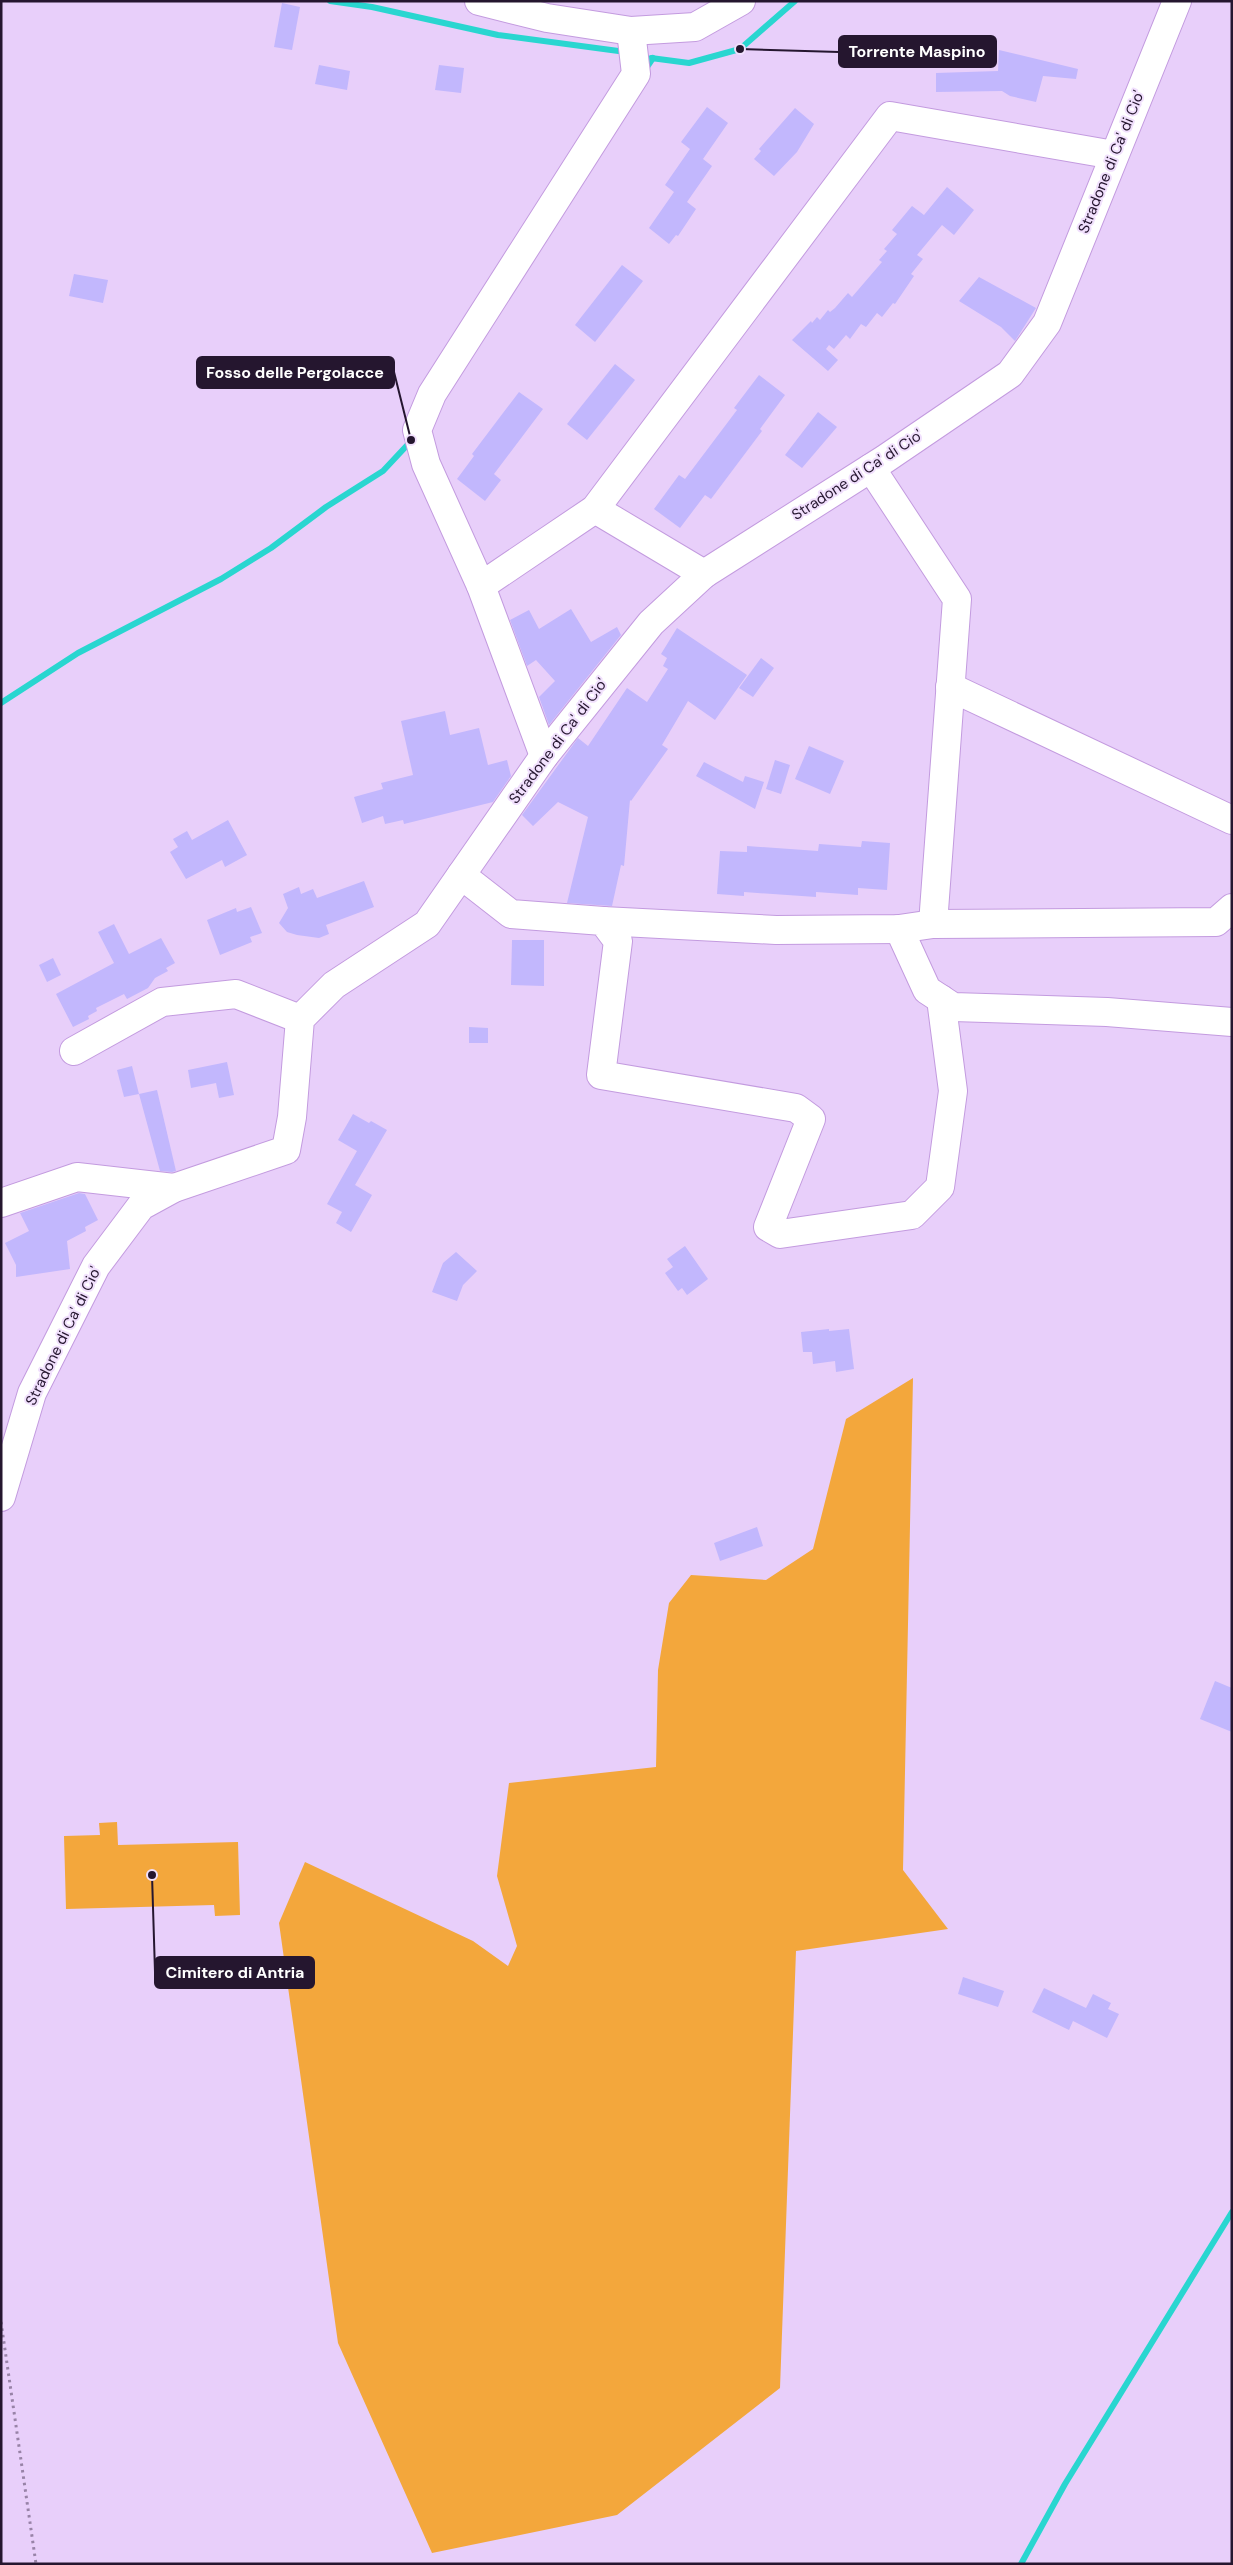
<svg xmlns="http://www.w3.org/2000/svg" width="1233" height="2565" font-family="'DM Sans',sans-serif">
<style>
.green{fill:#f3a73c}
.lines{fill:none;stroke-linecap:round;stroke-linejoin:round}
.stream{stroke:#29d6d0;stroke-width:6}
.building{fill:#c2b7fd}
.minor-casing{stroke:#c39bdf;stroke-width:30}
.path{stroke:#9883a7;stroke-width:3;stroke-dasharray:2.5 4;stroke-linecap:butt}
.minor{stroke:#fff;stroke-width:28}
.labels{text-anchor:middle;stroke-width:4;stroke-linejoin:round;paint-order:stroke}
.street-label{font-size:15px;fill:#25162f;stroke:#f1e0fd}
.leader{fill:none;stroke:#25162f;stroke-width:2}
.callout-dot{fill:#25162f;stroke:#f1e0fd;stroke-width:2}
.callout{fill:#25162f;stroke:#25162f;stroke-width:2}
.callout-label{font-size:16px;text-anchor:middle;font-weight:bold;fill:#fff}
</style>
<rect width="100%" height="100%" fill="#e8cffa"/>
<!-- green -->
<g class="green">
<polygon points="913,1378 903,1870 948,1929 796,1951 780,2388 617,2515 432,2553 338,2343 279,1923 305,1862 473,1941 508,1966 517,1946 497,1876 509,1783 656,1767 658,1670 669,1603 691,1575 766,1580 813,1549 846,1419"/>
<polygon points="117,1822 118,1845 238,1842 240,1915 215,1916 214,1905 66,1909 64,1836 100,1835 99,1823"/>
</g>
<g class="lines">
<!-- stream -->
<g class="stream">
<polyline points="330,1 372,7 498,35 626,52"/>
<polyline points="651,58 689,63 740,49 795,1"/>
<polyline points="645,70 653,58"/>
<polyline points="1,703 78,653 221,579 271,548 326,507 383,471 412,440"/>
<polyline points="1021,2564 1065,2484 1232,2212"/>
</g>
</g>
<!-- building -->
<g class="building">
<polygon points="282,3 300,7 292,50 274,47"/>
<polygon points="999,50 1078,69 1076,79 1043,76 1036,102 1010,96 1002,91 936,92 936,73 998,71"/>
<polygon points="319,65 350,71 347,90 315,84"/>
<polygon points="439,65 464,68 461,93 435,90"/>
<polygon points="707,107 728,123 703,159 712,166 687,202 696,209 678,236 676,235 669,244 649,228 674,192 665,185 690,149 681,142"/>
<polygon points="795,108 814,124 797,152 774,176 754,159 761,151 759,149"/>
<polygon points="947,187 974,210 954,235 942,225 917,255 923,259 911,274 914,276 895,304 893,303 882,317 877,313 866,327 861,324 850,339 846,335 834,349 829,345 826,349 838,360 828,371 792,340 811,321 812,323 817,317 820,320 828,310 830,312 835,308 848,293 852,297 882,262 879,260 887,251 884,249 897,234 892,230 912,206 924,215"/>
<polygon points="622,265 643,281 595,342 575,325"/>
<polygon points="74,274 108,280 103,303 69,296"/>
<polygon points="979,277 1036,308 1015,341 1001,327 959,301"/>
<polygon points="615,364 635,380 587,440 567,424"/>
<polygon points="759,375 785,395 760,429 762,431 711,499 705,495 680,528 654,509 679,475 685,479 737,410 734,408"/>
<polygon points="519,392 543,409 494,474 501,480 485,501 457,479 474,456 472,454"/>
<polygon points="818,412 837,427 802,468 785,455"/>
<polygon points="571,609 591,642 617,627 621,635 549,725 539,697 555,681 536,660 527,666 510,620 529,610 539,629"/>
<polygon points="677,628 747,675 715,720 688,701 662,745 668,749 631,801 630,800 624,866 621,865 612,906 567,903 588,817 558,802 533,826 522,815 578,738 588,746 627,688 647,702 668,669 663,666 667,658 661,654"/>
<polygon points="761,658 774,668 753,697 739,688"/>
<polygon points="445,711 450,735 479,728 488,765 507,760 511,776 493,802 404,824 403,820 385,824 383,816 362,823 354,797 383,789 381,783 413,775 401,721"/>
<polygon points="809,746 844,761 830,794 795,779"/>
<polygon points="775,760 790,765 781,794 766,789"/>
<polygon points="704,762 743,782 745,776 764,782 755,809 696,776"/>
<polygon points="228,820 247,855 225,867 222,860 186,879 170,852 178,847 173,839 187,831 192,840"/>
<polygon points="862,841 890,843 887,890 858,888 858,895 816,892 816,897 744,892 744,896 717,894 720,851 747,852 747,846 818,851 819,844 861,847"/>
<polygon points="364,881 374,907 326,925 329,934 319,938 297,935 287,932 279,923 288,908 283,894 299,887 301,894 313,889 317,898"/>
<polygon points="251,907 262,933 250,937 252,942 220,955 207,920 236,908 237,912"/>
<polygon points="114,924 129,954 161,938 175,963 166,968 168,971 155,978 148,988 127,999 124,994 96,1008 97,1011 88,1016 89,1019 73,1027 56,994 114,963 98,932"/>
<polygon points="512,940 544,940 544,986 511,985"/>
<polygon points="53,958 61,975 47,982 39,965"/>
<polygon points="469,1027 488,1028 488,1043 469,1043"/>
<polygon points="227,1062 234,1095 219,1098 216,1083 191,1088 188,1070"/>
<polygon points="132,1066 139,1094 124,1097 117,1070"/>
<polygon points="157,1090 176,1171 172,1172 160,1171 139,1094"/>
<polygon points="353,1114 369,1123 371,1121 387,1130 355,1185 372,1195 351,1232 336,1223 342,1212 327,1204 357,1151 338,1140"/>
<polygon points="79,1193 85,1194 98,1220 85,1227 86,1231 67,1241 70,1269 16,1277 16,1265 5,1243 29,1231 20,1213"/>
<polygon points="685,1246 708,1279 687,1295 682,1288 678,1291 665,1273 673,1267 667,1259"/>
<polygon points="456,1252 477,1271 463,1285 457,1301 432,1292 443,1263"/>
<polygon points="829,1329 829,1331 849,1329 854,1369 836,1372 835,1361 813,1364 812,1352 803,1352 801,1332"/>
<polygon points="757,1527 763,1546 720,1561 714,1543"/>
<polygon points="1215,1681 1232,1688 1232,1732 1200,1719"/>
<polygon points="963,1977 1004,1991 998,2007 958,1994"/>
<polygon points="1044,1988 1086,2008 1093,1994 1111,2003 1108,2009 1119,2014 1107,2038 1073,2021 1069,2030 1032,2012"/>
</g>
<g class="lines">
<defs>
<g id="minor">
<polyline points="479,1 547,18 631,31 695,27 741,1"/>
<polyline points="871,468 957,599 933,924"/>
<polyline points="595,509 704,574"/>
<polyline points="481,586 595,509 890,116 1114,155"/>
<polyline points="950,687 1232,820"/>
<polyline points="544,756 481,586 426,464 417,430 432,394 636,74 631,31"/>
<polyline points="461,875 511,914 603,921 618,941 601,1075 796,1108 811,1119 768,1227 780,1234 912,1215 940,1187 953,1091 941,999"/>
<polyline points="603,921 776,930 899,929 933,924 1216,922 1232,908"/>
<polyline points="899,929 927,990 953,1007 1107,1012 1232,1022"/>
<polyline points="74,1051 162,1002 236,994 300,1019"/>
<polyline points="1,1203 77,1177 174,1188"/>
<polyline points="1,1497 32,1393 96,1266 141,1206 174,1188 286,1150 292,1117 300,1019 334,985 427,924 544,756 651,623 704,574 885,459 1010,374 1047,323 1177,1"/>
</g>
</defs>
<!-- minor casing -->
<use href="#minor" class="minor-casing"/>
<!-- path -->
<polyline class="path" points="1,2322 36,2564"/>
<!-- minor -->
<use href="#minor" class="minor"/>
</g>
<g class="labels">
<!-- street labels -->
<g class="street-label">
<text transform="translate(1111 162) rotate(-68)" y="5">Stradone di Ca' di Cio'</text>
<text transform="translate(857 475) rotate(-33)" y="5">Stradone di Ca' di Cio'</text>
<text transform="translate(558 741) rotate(-53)" y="5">Stradone di Ca' di Cio'</text>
<text transform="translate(63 1336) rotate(-64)" y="5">Stradone di Ca' di Cio'</text>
</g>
</g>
<!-- callouts -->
<path class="leader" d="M740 49L839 52M411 440L394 372M152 1875L155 1972"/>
<g class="callout-dot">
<circle cx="740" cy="49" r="5"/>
<circle cx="411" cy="440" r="5"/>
<circle cx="152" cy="1875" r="5"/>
</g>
<g class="callout">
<rect x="839" y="36" width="157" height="31" rx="5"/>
<rect x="197" y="357" width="197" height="31" rx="5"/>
<rect x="155" y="1957" width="159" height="31" rx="5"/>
</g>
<g class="callout-label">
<text x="917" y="57">Torrente Maspino</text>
<text x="295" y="378">Fosso delle Pergolacce</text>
<text x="235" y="1978">Cimitero di Antria</text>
</g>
<!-- border -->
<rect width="1233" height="2565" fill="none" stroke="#25162f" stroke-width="5"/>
</svg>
